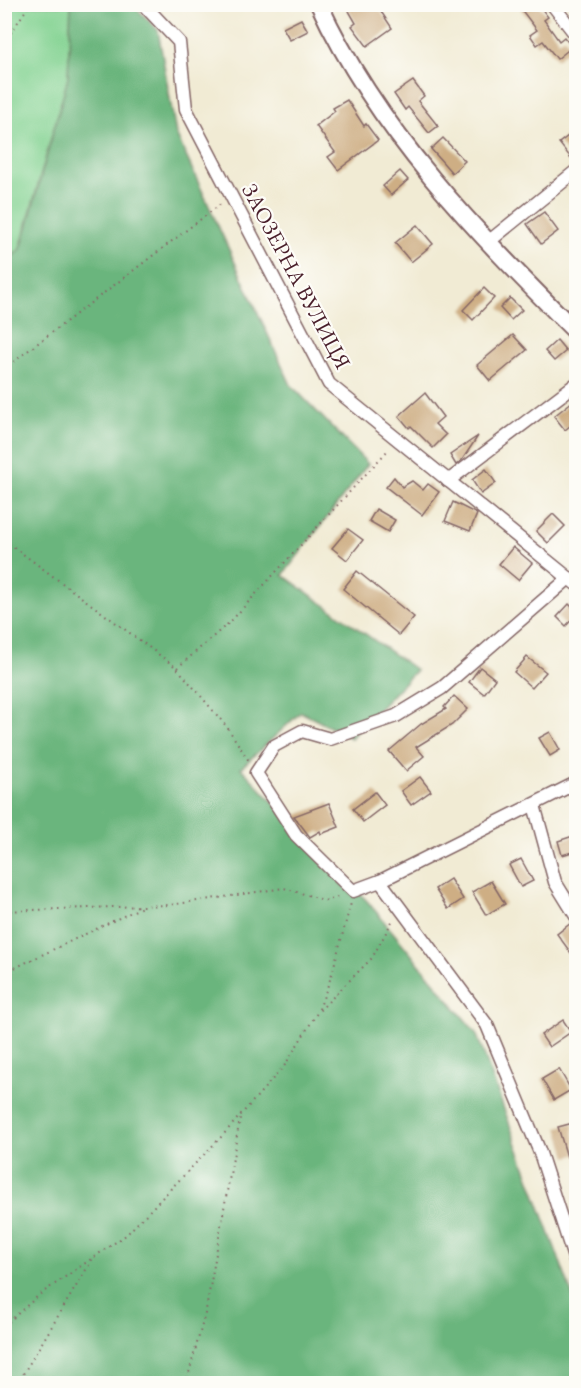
<svg xmlns="http://www.w3.org/2000/svg" width="581" height="1388" font-family="'EB Garamond',serif">
<style>
.green{fill:#84d393;stroke:#67795f;stroke-width:1.5}
.forest{fill:#6bb57d;stroke:#5a6a54;stroke-width:1.5}
.building{fill:#ceae84}
.lines{fill:none;stroke-linecap:round;stroke-linejoin:round}
.minor-casing{stroke:#846666;stroke-width:15}
.secondary-casing{stroke:#846666;stroke-width:20}
.path{stroke:#846666;stroke-width:2;stroke-dasharray:1.5 4.5;stroke-linecap:butt}
.minor{stroke:#fff;stroke-width:12}
.secondary{stroke:#fff;stroke-width:16}
.labels{text-anchor:middle;stroke-width:4.5;stroke-linejoin:round;paint-order:stroke}
.street-label{font-size:22px;fill:#4a1f2b;stroke:#fdfcf7}
</style>
<rect width="100%" height="100%" fill="#fdfcf7"/>
<filter id="ink" filterUnits="userSpaceOnUse"><feTurbulence type="fractalNoise" baseFrequency=".0167" numOctaves="2"/><feDisplacementMap in="SourceGraphic" scale="12" xChannelSelector="R" yChannelSelector="G"/><feConvolveMatrix kernelMatrix="1 2 1 2 8 2 1 2 1" color-interpolation-filters="sRGB"/></filter>
<filter id="wash" filterUnits="userSpaceOnUse"><feTurbulence type="fractalNoise" baseFrequency=".008" numOctaves="4" result="noise"/><feDisplacementMap in="SourceGraphic" scale="24" xChannelSelector="R" yChannelSelector="G"/><feGaussianBlur stdDeviation="1.35" result="paint"/><feColorMatrix in="noise" values="0 0 0 0 0 0 0 0 0 0 0 0 0 0 0 0 0 1.4 0 .05"/><feComposite in="paint" operator="in"/></filter>
<g filter="url(#wash)">
<rect width="100%" height="100%" fill="#f1ebd4"/>
<!-- green -->
<polygon class="green" points="5,5 71,5 68,78 20,249 5,262"/>
<!-- forest -->
<polygon class="forest" points="71,5 133,5 158,30 176,134 291,385 368,464 283,575 416,670 351,738 301,712 241,768 368,902 476,1033 576,1305 576,1383 5,1384 5,262 21,249 68,78"/>
<g id="blocks">
<!-- building -->
<g class="building">
<polygon points="345,4 376,4 392,28 367,46 352,26 356,23"/>
<polygon points="517,4 538,4 548,17 544,20 559,41 564,37 572,47 557,59 543,41 537,45 530,35 537,30"/>
<polygon points="301,19 308,31 290,40 283,28"/>
<polygon points="413,81 424,96 418,101 438,126 429,133 408,107 405,110 394,94"/>
<polygon points="347,100 364,126 366,124 378,140 338,170 328,157 335,152 316,126 335,111 333,108"/>
<polygon points="576,130 576,163 575,163 559,143"/>
<polygon points="443,138 465,161 452,173 431,149"/>
<polygon points="400,171 408,180 391,195 383,186"/>
<polygon points="544,212 558,231 541,244 527,224"/>
<polygon points="417,225 433,244 411,262 395,243"/>
<polygon points="484,288 494,298 473,320 463,310"/>
<polygon points="510,298 522,310 511,320 500,308"/>
<polygon points="513,335 527,350 490,381 477,365"/>
<polygon points="557,340 566,351 554,361 545,351"/>
<polygon points="425,393 443,417 435,424 446,435 433,448 411,426 409,428 399,416"/>
<polygon points="573,401 576,406 576,421 565,430 554,416"/>
<polygon points="478,436 462,460 456,465 450,455"/>
<polygon points="486,469 496,483 481,494 472,480"/>
<polygon points="394,477 402,487 412,481 423,490 428,484 439,492 422,515 386,487"/>
<polygon points="453,502 477,514 470,531 445,521"/>
<polygon points="376,509 395,520 388,532 369,521"/>
<polygon points="553,514 565,526 548,543 536,531"/>
<polygon points="348,529 363,540 347,560 332,548"/>
<polygon points="513,547 532,563 518,580 499,564"/>
<polygon points="357,571 414,617 399,635 343,589"/>
<polygon points="569,604 576,611 576,615 566,626 557,617"/>
<polygon points="527,657 546,672 532,688 514,672"/>
<polygon points="480,667 495,679 484,694 469,682"/>
<polygon points="454,696 468,709 452,725 416,747 424,756 406,771 389,751 421,724 446,709 444,707"/>
<polygon points="550,732 560,750 550,756 539,738"/>
<polygon points="420,777 431,791 411,805 401,791"/>
<polygon points="375,792 385,805 363,822 353,809"/>
<polygon points="329,803 339,827 321,834 320,831 310,837 294,816"/>
<polygon points="576,835 576,851 562,855 558,841"/>
<polygon points="521,859 533,881 521,887 509,865"/>
<polygon points="450,879 463,899 448,909 435,889"/>
<polygon points="491,881 505,904 486,915 472,892"/>
<polygon points="571,923 576,924 576,960 557,934"/>
<polygon points="563,1020 571,1032 549,1047 541,1035"/>
<polygon points="559,1069 571,1090 554,1100 542,1079"/>
<polygon points="573,1123 576,1155 567,1157 558,1127"/>
</g>
</g>
</g>
<g filter="url(#ink)">
<use href="#blocks" fill-opacity="0" stroke="#846666" stroke-width="1.5"/>
<g class="lines">
<defs>
<g id="minor">
<polyline points="143,4 179,42 186,109 329,384 576,584"/>
<polyline points="552,4 576,35"/>
<polyline points="487,243 576,171"/>
<polyline points="448,481 576,384"/>
<polyline points="569,578 442,688 396,716 330,739 302,731 274,746 256,773 296,835 353,891 380,881 576,783"/>
<polyline points="534,805 555,882 576,916"/>
<polyline points="380,881 487,1025 539,1150 576,1264"/>
</g>
<path id="secondary" d="M 319,4 C 378,132 477,233 576,332"/>
</defs>
<!-- minor casing -->
<use href="#minor" class="minor-casing"/>
<!-- secondary casing -->
<use href="#secondary" class="secondary-casing"/>
<!-- path -->
<g class="path">
<polyline points="4,43 30,4"/>
<polyline points="4,369 222,203"/>
<polyline points="4,540 177,668 227,727 249,761"/>
<polyline points="177,668 231,621 389,449"/>
<polyline points="4,911 170,905 284,888 327,901 340,896"/>
<polyline points="4,973 142,907"/>
<polyline points="319,1009 331,977 351,903"/>
<polyline points="4,1326 39,1295 126,1235 223,1135 285,1065 317,1013 372,958 394,918"/>
<polyline points="17,1384 92,1260"/>
<polyline points="186,1384 206,1310 241,1113"/>
</g>
<!-- minor -->
<use href="#minor" class="minor"/>
<!-- secondary -->
<use href="#secondary" class="secondary"/>
</g>
</g>
<g class="labels">
<!-- street labels -->
<g class="street-label">
<text transform="translate(297 276) rotate(62)" y="8">ЗАОЗЕРНА ВУЛИЦЯ</text>
</g>
</g>
<!-- margin -->
<rect width="581" height="1388" fill="none" stroke="#fdfcf7" stroke-width="24"/>
</svg>
